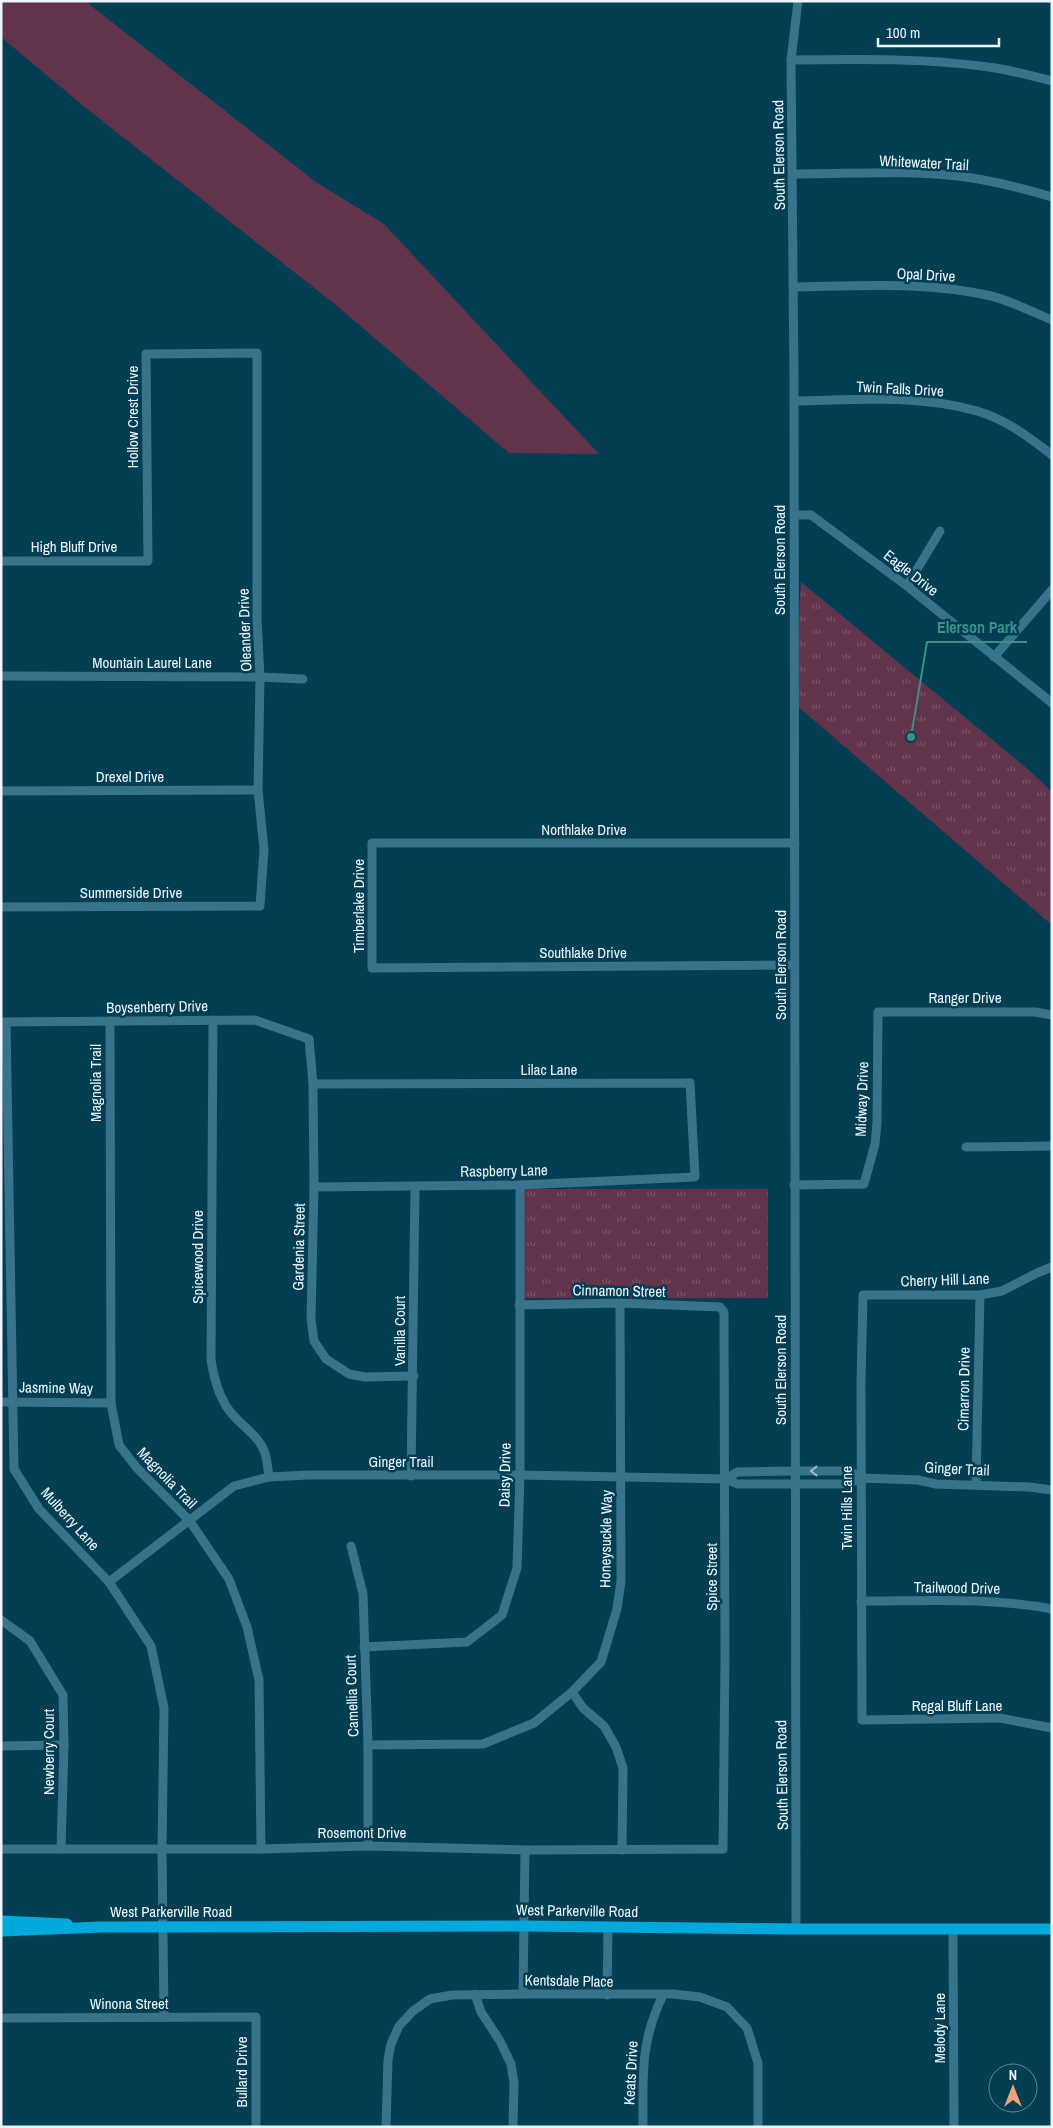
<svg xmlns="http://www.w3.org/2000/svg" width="1053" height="2128" font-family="'Archivo Narrow',sans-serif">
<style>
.green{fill:#62344c}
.park{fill:url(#park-tufts)}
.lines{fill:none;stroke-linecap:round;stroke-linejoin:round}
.minor{stroke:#39728b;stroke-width:9}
.major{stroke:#03a9dc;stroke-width:11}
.oneway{stroke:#9bbbc9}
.labels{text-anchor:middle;stroke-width:5;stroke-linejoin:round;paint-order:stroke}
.street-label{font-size:15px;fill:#ecf6fc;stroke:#033e53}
.leader{fill:none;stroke:#3b908a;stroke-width:2}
.callout-dot{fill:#3b908a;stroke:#033e53;stroke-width:2}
.callout-label{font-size:16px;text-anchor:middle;font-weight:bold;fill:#3b908a;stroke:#033e53;stroke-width:5;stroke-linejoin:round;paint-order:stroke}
</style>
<defs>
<pattern id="park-tufts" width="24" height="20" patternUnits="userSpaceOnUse" patternTransform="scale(1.25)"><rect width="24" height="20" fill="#62344c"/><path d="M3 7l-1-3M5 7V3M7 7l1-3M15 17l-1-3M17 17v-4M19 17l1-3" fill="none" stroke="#795267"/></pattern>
</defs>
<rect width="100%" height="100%" fill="#033e53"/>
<!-- green -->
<polygon class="green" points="85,1 316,182 384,224 599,454 509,453 336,305 86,108 1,37 1,1"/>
<!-- park -->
<g class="park">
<polygon points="801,582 1030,771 1052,792 1052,925 794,703"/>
<rect x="523" y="1189" width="245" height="109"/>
</g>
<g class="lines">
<!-- minor -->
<g class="minor">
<path d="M 791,60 C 859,59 929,58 995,68 C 1014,71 1033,76 1052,81"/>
<path d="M 793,174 C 848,174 904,170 958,176 C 990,180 1022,188 1052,197"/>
<path d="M 794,287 C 859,286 927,281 991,296 C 1012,301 1032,312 1052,320"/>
<path d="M 794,401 C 855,400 918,394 977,411 C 1005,419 1029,437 1052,455"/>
<polyline points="794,515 811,515 907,586 1052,703"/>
<polyline points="1,561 148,561 146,354 257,353 257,619 260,677 258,790 264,850 260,906 1,907"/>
<polyline points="907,586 940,531"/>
<polyline points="994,657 1052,590"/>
<polyline points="1,676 260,677 303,679"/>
<polyline points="1,791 258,790"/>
<polyline points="794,965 372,968 372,843 795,843"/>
<path d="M 213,1020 L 211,1360 C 214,1379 219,1399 232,1414 C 243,1427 259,1436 265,1453 C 267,1460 268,1469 269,1477"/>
<polyline points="110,1021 111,1403 119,1445 137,1468 189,1520 229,1579 247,1627 259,1680 261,1849"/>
<polyline points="1,1022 255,1020 309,1039 313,1084 314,1187 311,1319 314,1341 326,1359 349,1374 365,1377 414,1376"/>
<polyline points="6,1022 14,1469 39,1509 109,1582 151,1646 164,1708 162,1849 164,2017"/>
<polyline points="313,1084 690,1083 695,1177 520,1185 314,1187"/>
<polyline points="966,1147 1052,1146"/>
<polyline points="794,1185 864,1184 875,1144 877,1123 878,1012 1035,1012 1052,1015"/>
<polyline points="1052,1267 1037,1273 1002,1291 980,1295 863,1295 861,1383 862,1720 1000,1718 1052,1728"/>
<polyline points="1,1402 111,1403"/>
<polyline points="411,1476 415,1187"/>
<polyline points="726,1479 737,1472 795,1471 849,1471 861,1478"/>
<polyline points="976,1484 980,1295"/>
<polyline points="351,1546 363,1594 368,1745 368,1846"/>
<polyline points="109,1582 234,1486 269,1477 308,1475 520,1475 726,1479 737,1484 848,1484 861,1478 918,1480 936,1484 1029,1487 1052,1490"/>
<path d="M 861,1601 C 925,1601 989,1597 1052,1609"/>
<polyline points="1,1620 30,1641 63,1695 64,1745 61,1849"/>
<polyline points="364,1647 467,1642 502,1615 517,1568 520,1475 520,1185"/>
<polyline points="572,1692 583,1708 604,1726 616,1747 623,1768 622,1850"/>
<polyline points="368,1745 483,1744 534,1723 572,1692 601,1662 617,1609 621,1581 620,1303"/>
<polyline points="1,1746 64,1745"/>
<polyline points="1,1849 261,1849 368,1846 525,1850 723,1849 725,1659 724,1312 720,1307 620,1303 519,1305"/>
<polyline points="796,1929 794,379 791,60 798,1"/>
<polyline points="953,1930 954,2127"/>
<polyline points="475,1994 481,2012 500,2041 511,2064 514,2083 513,2127"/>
<polyline points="523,1994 525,1850"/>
<polyline points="607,1995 608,1927"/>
<polyline points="1,2018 256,2017 256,2127"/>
<polyline points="386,2127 388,2060 391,2044 399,2026 413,2011 430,1999 452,1995 523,1994 673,1994 700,1997 727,2007 747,2028 758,2063 758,2127"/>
<path d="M 643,2127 C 643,2076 640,2042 663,1995"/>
</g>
<!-- major -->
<g class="major">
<polyline points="1,1921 67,1924"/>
<polyline points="1,1931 101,1927 524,1926 796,1929 1052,1929"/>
</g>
</g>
<!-- one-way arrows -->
<defs><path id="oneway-chevron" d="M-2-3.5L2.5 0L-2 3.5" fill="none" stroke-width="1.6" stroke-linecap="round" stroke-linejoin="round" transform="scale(1.25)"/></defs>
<use class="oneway" href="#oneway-chevron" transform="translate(814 1471) rotate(-180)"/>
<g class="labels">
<!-- street labels -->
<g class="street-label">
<text transform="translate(779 155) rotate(-91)" y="5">South Elerson Road</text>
<text transform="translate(924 163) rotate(3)" y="5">Whitewater Trail</text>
<text transform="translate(926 275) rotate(3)" y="5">Opal Drive</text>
<text transform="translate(900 389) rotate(3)" y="5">Twin Falls Drive</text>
<text transform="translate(133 417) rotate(-90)" y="5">Hollow Crest Drive</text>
<text x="74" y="552">High Bluff Drive</text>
<text transform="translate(780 560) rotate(-90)" y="5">South Elerson Road</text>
<text transform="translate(911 573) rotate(38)" y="5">Eagle Drive</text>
<text transform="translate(245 630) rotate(-92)" y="5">Oleander Drive</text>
<text x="152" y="668">Mountain Laurel Lane</text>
<text x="130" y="782">Drexel Drive</text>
<text x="584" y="835">Northlake Drive</text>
<text x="131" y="898">Summerside Drive</text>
<text transform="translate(359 906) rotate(-90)" y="5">Timberlake Drive</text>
<text x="583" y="958">Southlake Drive</text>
<text transform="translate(781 965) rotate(-90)" y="5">South Elerson Road</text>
<text x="965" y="1003">Ranger Drive</text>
<text transform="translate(157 1007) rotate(-1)" y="5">Boysenberry Drive</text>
<text x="549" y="1075">Lilac Lane</text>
<text transform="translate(96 1083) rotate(-90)" y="5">Magnolia Trail</text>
<text transform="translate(862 1099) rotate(-88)" y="5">Midway Drive</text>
<text transform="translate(504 1171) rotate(-1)" y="5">Raspberry Lane</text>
<text transform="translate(299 1247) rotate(-89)" y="5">Gardenia Street</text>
<text transform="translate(198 1257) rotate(-90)" y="5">Spicewood Drive</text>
<text transform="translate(945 1280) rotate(-2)" y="5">Cherry Hill Lane</text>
<text transform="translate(619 1291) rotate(1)" y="5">Cinnamon Street</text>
<text transform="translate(400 1331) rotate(-90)" y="5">Vanilla Court</text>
<text transform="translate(781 1370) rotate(-90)" y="5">South Elerson Road</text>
<text transform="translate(56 1388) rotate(1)" y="5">Jasmine Way</text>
<text transform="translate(964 1389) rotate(-89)" y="5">Cimarron Drive</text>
<text x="401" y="1467">Ginger Trail</text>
<text transform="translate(957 1469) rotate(3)" y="5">Ginger Trail</text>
<text transform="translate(505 1475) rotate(-89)" y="5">Daisy Drive</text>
<text transform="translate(167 1478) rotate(46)" y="5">Magnolia Trail</text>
<text transform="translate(847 1508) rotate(-90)" y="5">Twin Hills Lane</text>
<text transform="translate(70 1519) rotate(48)" y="5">Mulberry Lane</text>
<text transform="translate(606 1539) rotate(-89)" y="5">Honeysuckle Way</text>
<text transform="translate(712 1577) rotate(-90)" y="5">Spice Street</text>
<text transform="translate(957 1588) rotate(1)" y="5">Trailwood Drive</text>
<text transform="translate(352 1696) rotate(-92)" y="5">Camellia Court</text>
<text x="957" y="1711">Regal Bluff Lane</text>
<text transform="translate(49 1752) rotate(-90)" y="5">Newberry Court</text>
<text transform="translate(782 1775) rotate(-91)" y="5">South Elerson Road</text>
<text x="362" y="1838">Rosemont Drive</text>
<text transform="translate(577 1911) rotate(1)" y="5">West Parkerville Road</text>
<text x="171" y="1917">West Parkerville Road</text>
<text transform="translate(569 1981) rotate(1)" y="5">Kentsdale Place</text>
<text x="129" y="2009">Winona Street</text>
<text transform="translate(940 2028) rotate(-90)" y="5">Melody Lane</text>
<text transform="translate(242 2072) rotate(-90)" y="5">Bullard Drive</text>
<text transform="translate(631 2073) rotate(-87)" y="5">Keats Drive</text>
</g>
</g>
<!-- callouts -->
<path class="leader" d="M911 737L927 642H1027"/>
<circle class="callout-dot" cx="911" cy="737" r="5"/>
<g class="callout-label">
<text x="977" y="633">Elerson Park</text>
</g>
<!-- border -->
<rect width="1053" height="2128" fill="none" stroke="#ecf6fc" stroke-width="5"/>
<!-- north arrow -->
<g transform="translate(1013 2088)"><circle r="24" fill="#033e53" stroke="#608897"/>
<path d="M0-4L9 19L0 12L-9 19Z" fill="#f0a279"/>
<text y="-8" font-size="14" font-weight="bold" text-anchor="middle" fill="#ecf6fc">N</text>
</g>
<!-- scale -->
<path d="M878 38v8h121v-8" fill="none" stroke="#ecf6fc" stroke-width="2.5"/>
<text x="886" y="38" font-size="15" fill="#ecf6fc" stroke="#033e53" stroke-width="4" paint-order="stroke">100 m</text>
</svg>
